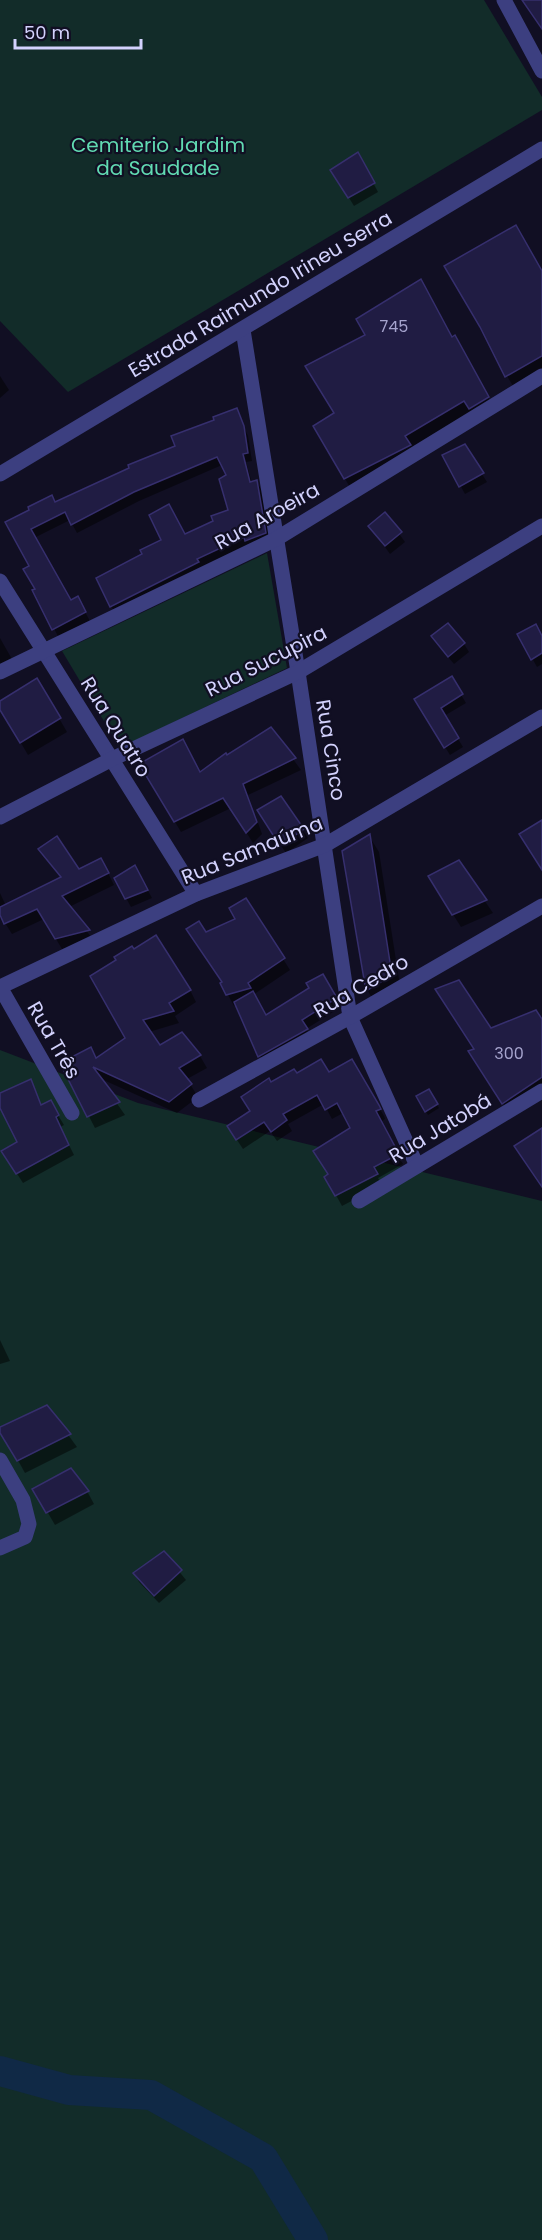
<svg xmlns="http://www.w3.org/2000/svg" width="542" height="2240" font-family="Poppins,sans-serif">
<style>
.green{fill:#122c29}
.shadow{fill:#0007}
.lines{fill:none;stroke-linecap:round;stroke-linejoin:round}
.river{stroke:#102946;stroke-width:30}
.building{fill:#201c43;stroke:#362f6e;stroke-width:1.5}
.minor{stroke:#3c3f80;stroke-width:15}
.tertiary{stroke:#3c3f80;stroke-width:15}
.labels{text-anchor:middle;stroke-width:4.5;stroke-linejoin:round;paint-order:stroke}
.number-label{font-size:16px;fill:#a6a4ce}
.park-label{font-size:20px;fill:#61dab2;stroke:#110f23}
.street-label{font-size:20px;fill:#d3d2fd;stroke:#110f23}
</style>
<rect width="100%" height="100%" fill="#110f23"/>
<!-- green -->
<g class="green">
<polygon points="0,0 484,0 542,97 542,110 68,392 0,321"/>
<polygon points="267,553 287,668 120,748 62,651"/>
<polygon points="0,1050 138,1103 542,1201 542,2240 0,2240"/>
</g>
<!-- shadow -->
<g class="shadow">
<polygon points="358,154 378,192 354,206 332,170"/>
<polygon points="542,273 542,369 513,386 507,376"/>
<polygon points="454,338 495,409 352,491 315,426"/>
<polygon points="0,376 9,390 0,398"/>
<polygon points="236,410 248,436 252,461 246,462 252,483 257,482 262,491 270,542 116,615 111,606 185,536 215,522 229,511 228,476 222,465 139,501 77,533 70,520 34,538 70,602 77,598 90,621 59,638 34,591 37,590 31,567 7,522 55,503 177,446"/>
<polygon points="464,446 487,482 465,494 444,456"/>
<polygon points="385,514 405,542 390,554 370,526"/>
<polygon points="519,635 542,638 542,664 537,667"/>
<polygon points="0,638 13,661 0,668"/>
<polygon points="464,644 469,652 454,664 438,645"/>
<polygon points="451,678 466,703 444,716 463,747 450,755 416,700"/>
<polygon points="37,680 67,732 28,755 0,707 0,703"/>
<polygon points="271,729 301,770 248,795 262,834 253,843 231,808 181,832 141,765 200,774"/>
<polygon points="281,798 308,838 286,853 263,819"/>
<polygon points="369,836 379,852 401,992 377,1007 368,991 344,851"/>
<polygon points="40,850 78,871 107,871 114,885 69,907 94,941 62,949 44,919 12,934 0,915 0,893 6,906 62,879"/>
<polygon points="458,862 493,913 461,927 437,889"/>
<polygon points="135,867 152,898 131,907 126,898"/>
<polygon points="246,900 290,970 253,995 266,1017 311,989 322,976 341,1007 306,1029 311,1038 264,1064 237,1005 234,1006 222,984 224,983 205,934 237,920"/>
<polygon points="92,976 190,990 196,1002 175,1016 179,1023 149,1032 159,1047 182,1034 200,1056 207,1068 187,1079 198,1097 177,1113 99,1078 125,1115 95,1128 62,1064 96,1060 127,1038"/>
<polygon points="542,1022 542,1094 511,1115 478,1064 475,1050 490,1030"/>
<polygon points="352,1061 384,1116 385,1119 380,1122 403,1164 378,1178 382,1185 342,1206 326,1177 330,1175 352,1129 343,1113 332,1119 324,1104 288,1124 292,1131 277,1141 270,1131 243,1149 235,1137 271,1084 296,1075 329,1074"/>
<polygon points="30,1081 42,1106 50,1102 64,1125 60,1127 74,1155 23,1183 3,1152 19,1143 0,1105 0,1094"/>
<polygon points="429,1091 439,1108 428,1115 418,1097"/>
<polygon points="0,1340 10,1361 0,1364"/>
<polygon points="47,1406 77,1447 25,1473 0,1428"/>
<polygon points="34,1489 87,1491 94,1504 55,1525"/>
<polygon points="164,1553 186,1580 159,1603 139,1582 135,1574"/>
</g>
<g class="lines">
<!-- river -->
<polyline class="river" points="0,2071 69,2090 151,2095 263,2158 313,2240"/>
</g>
<!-- building -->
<g class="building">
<polygon points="522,0 542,0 542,29"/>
<polygon points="358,152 375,183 348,198 330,170"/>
<polygon points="516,225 542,271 542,356 505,377 480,327 444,266"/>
<polygon points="421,279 452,337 455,335 489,397 469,409 464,401 405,436 411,445 344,479 313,426 334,413 305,366 365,335 356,319"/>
<polygon points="237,408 244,426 248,453 243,454 250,482 257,480 266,533 245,541 244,537 197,559 199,562 110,607 96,578 142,554 140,550 161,540 149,515 169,504 185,534 213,521 211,516 228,510 219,479 226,475 217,457 134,492 71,525 65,512 31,529 71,600 78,596 86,612 52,630 32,590 35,589 23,569 29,566 5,522 29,510 28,507 52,495 55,502 129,468 128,465 175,446 171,436 214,420 213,417"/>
<polygon points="465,444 484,473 459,487 442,455"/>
<polygon points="385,512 402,532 385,546 368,526"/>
<polygon points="448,623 465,643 448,657 431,636"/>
<polygon points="536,624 542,636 542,653 531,660 517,634"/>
<polygon points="452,676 463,694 441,708 459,738 444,748 414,699"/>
<polygon points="37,678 61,718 20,743 0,710 0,701"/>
<polygon points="271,727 296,758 243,784 257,822 246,833 223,798 174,822 139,764 183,739 200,772 226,753 227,755"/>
<polygon points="281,796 304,829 280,846 257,810"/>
<polygon points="542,820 542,870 519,834"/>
<polygon points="370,834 392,975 366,991 342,851"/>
<polygon points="57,836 79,869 101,858 109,873 62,896 90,930 55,939 37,909 4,924 0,915 0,907 61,877 38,849"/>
<polygon points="459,860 487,900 452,915 428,876"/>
<polygon points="135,865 148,890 125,899 114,878"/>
<polygon points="246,898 285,958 248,983 251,988 226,995 220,983 222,982 186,929 199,921 206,932 235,919 229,908"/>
<polygon points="156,935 191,990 169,1003 174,1011 143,1020 160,1045 182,1032 201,1055 179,1068 192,1084 169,1102 93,1067 120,1102 87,1117 60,1063 91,1047 96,1058 125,1038 90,976 116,960 114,957 132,946 134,949"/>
<polygon points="323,974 337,998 302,1020 308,1029 258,1057 234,1002 253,991 266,1015 309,988 306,983"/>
<polygon points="459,980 491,1028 536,1010 542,1019 542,1077 502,1104 468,1051 474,1049 435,989"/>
<polygon points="321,1059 329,1072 352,1059 379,1105 381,1109 376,1111 399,1154 374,1167 378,1174 335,1196 324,1177 328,1174 313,1151 350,1128 337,1103 325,1110 317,1095 283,1114 287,1120 271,1132 264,1122 236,1140 227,1126 250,1111 241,1097 269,1078 271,1082 294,1069 297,1073"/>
<polygon points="31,1079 41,1105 51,1100 59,1115 56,1117 69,1145 16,1174 1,1151 17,1142 0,1108 0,1093"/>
<polygon points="429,1089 438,1104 425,1112 416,1096"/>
<polygon points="542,1128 542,1187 514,1146"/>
<polygon points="47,1405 71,1434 17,1461 0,1433 0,1427"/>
<polygon points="71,1468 89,1491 46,1513 32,1489"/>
<polygon points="164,1551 182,1570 154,1596 133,1573"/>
</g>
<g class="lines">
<!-- minor -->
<g class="minor">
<polyline points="243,330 298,672 350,1017 417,1166"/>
<polyline points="0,581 196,894"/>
<polyline points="0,672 276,539 542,376"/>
<polyline points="0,817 112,759 298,672 542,526"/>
<polyline points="199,1100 350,1017 542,906"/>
<polyline points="72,1113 0,987 196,894 325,845 542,717"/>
<polyline points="359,1201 542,1091"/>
<polyline points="0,1460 23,1500 29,1524 25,1537 0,1548"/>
</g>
<!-- tertiary -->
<g class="tertiary">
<polyline points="504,0 542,71"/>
<polyline points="0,474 542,149"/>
</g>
</g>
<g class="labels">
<!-- number labels -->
<g class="number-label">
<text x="394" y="332">745</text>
<text x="509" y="1059">300</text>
</g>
<!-- park labels -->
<g class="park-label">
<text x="158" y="152">Cemiterio Jardim<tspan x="158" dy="23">da Saudade</tspan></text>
</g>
<!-- street labels -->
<g class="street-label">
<text transform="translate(260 294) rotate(-31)" y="7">Estrada Raimundo Irineu Serra</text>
<text transform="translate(267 516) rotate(-29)" y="7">Rua Aroeira</text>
<text transform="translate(266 661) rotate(-27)" y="7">Rua Sucupira</text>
<text transform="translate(116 727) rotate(58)" y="7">Rua Quatro</text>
<text transform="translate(331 750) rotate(81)" y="7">Rua Cinco</text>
<text transform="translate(252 850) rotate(-22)" y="7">Rua Samaúma</text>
<text transform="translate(361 986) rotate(-30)" y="7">Rua Cedro</text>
<text transform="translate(54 1040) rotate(60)" y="7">Rua Três</text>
<text transform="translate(440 1128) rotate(-31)" y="7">Rua Jatobá</text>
</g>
</g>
<!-- scale -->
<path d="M15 39v9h126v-9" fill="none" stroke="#d3d2fd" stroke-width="3"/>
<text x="24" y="39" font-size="18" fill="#d3d2fd" stroke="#110f23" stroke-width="4.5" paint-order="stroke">50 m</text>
</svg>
